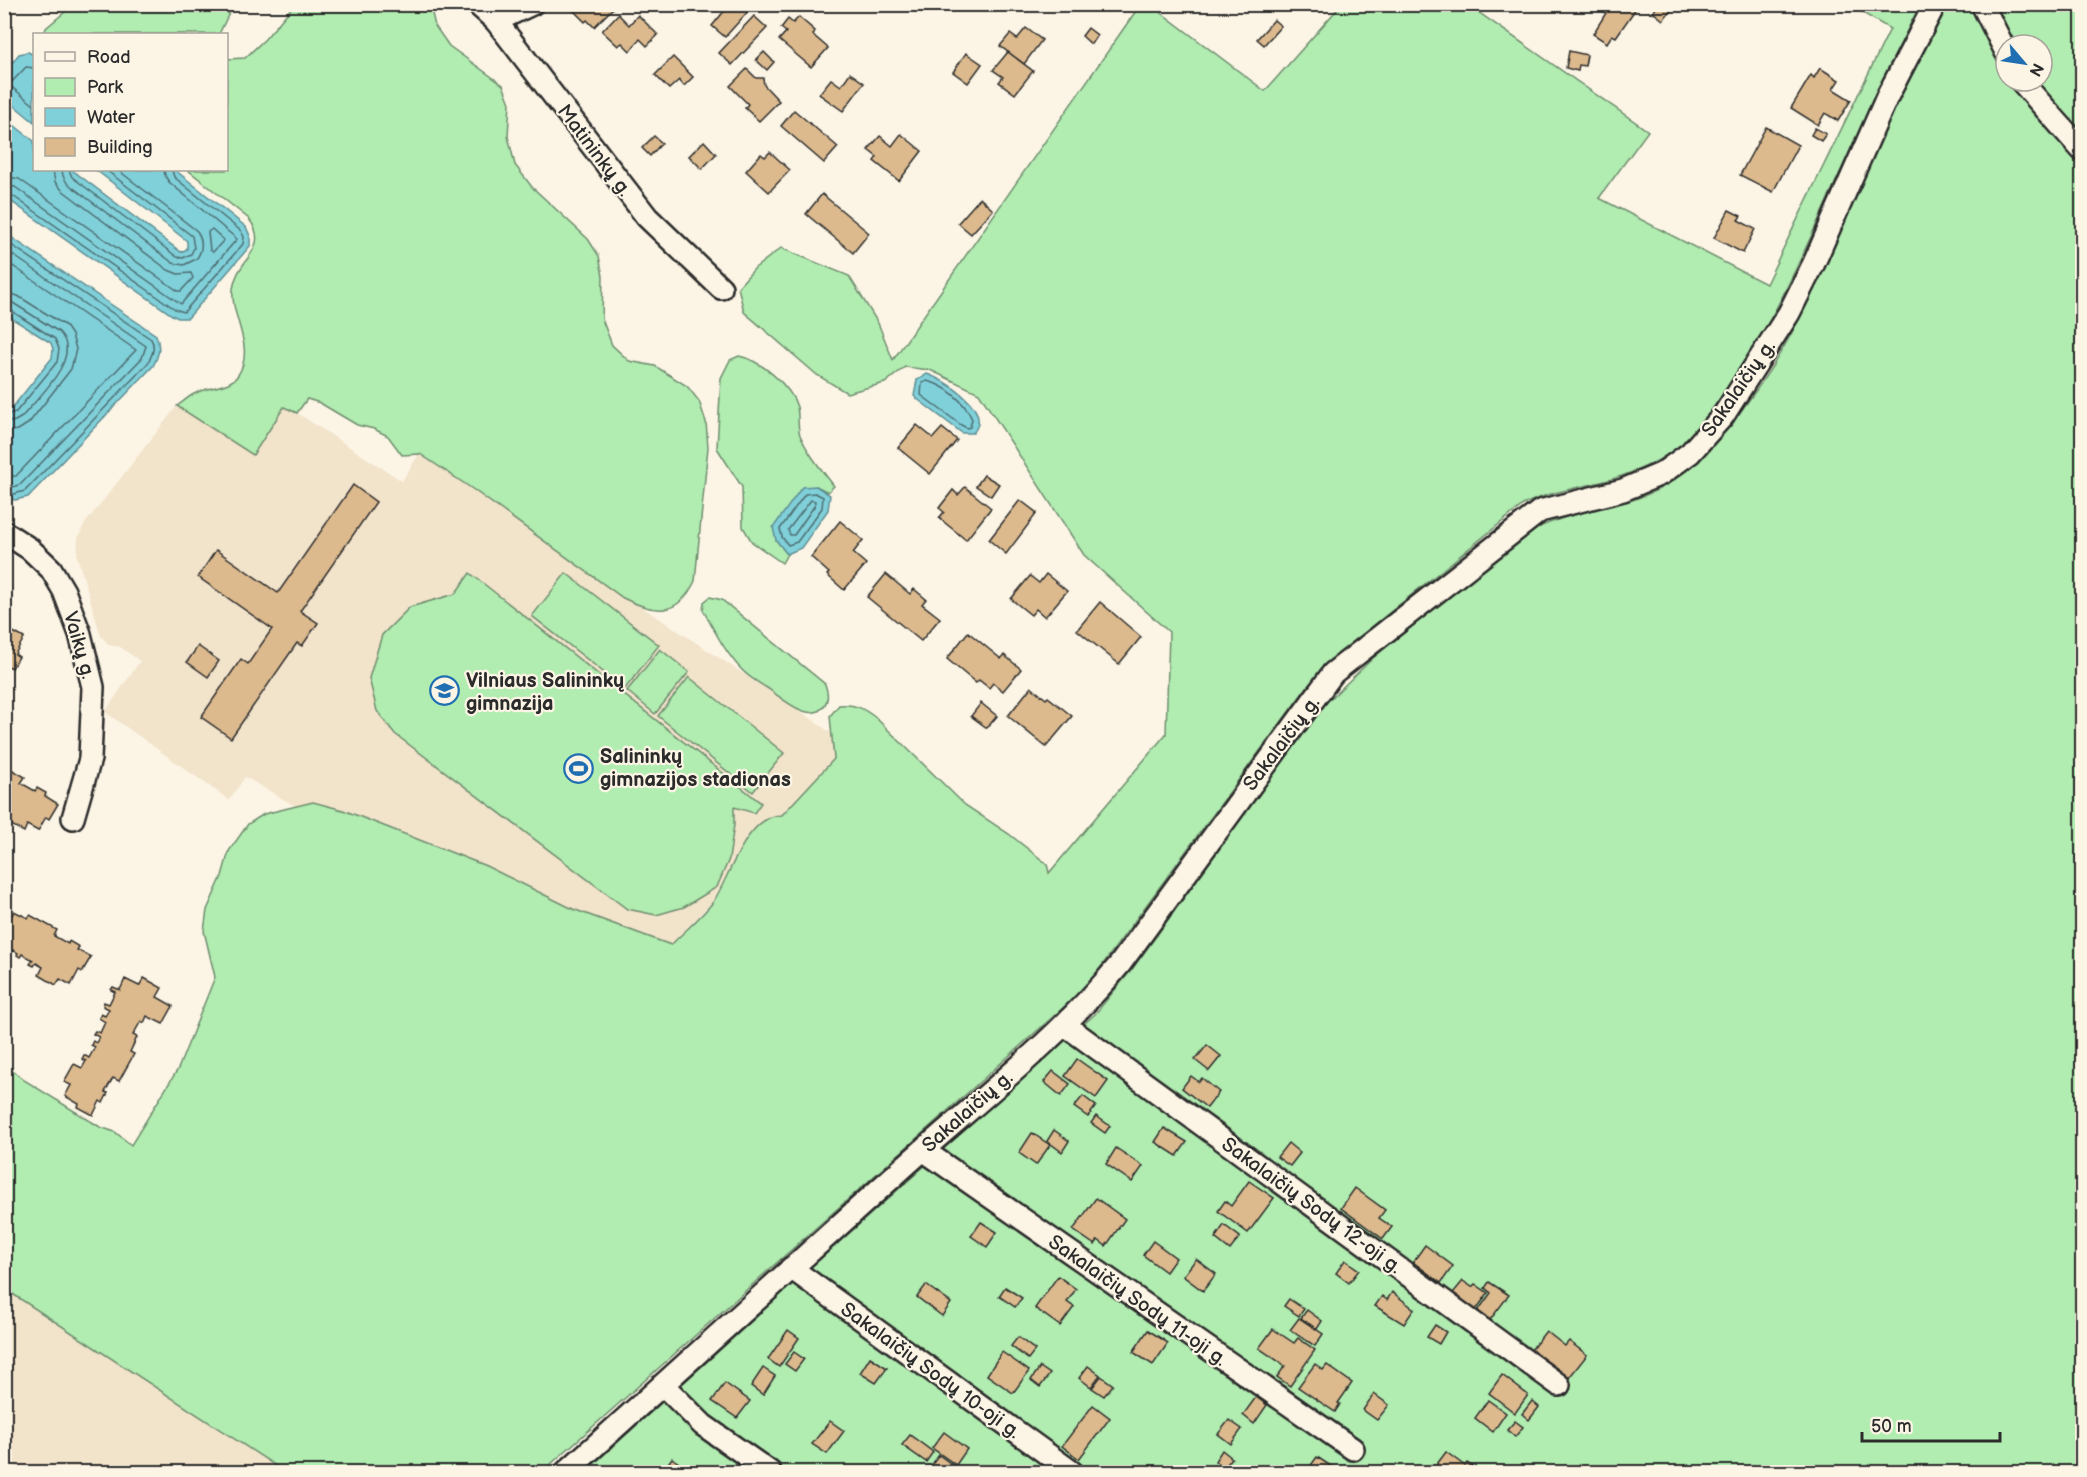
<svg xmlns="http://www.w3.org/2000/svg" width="2087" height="1477" font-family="'Balsamiq Sans',sans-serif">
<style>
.built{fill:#f2e3cb}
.green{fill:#b1ecb1;stroke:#6e8c6e;stroke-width:1.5;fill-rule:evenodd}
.water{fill:#80d0da;stroke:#5e8e94;stroke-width:1.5}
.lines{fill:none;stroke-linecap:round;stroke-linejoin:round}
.shore{stroke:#4d6d71;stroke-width:1.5}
.building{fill:#dcba8e;stroke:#2b2b2b;stroke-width:1.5}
.street-casing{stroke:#2b2b2b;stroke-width:26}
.street{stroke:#fcf5e5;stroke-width:21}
.labels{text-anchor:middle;stroke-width:4.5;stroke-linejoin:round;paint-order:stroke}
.street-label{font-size:20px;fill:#2b2b2b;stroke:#fcf5e5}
.poi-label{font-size:20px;font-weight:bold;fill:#2b2b2b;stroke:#fcf5e5;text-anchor:start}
</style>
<rect width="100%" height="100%" fill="#fcf5e5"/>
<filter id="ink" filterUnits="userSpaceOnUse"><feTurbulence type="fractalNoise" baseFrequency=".0167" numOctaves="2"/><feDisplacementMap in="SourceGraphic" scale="12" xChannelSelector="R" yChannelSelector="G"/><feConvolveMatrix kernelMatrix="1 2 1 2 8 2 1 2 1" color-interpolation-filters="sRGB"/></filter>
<g filter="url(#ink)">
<!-- built -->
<g class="built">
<polygon points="177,406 253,455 284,407 297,413 402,481 419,454 471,488 623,598 643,608 799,710 831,733 834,746 834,759 782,815 744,844 712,902 671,945 573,909 486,866 343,810 313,802 297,807 245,777 229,800 105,712 140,661 120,647 109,645 101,636 77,556 78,538 84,525"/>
<polygon points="5,1289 285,1472 5,1472"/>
</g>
<!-- green -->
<g class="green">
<path d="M 1865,4 L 1920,5 C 1890,63 1863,122 1836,181 C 1803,255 1771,329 1723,394 C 1710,412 1695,435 1676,449 C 1653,465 1628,475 1601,482 C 1574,489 1548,492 1523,505 L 1337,655 L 1307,687 L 1092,979 L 1074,998 L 542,1472 L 285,1472 L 5,1289 L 4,1064 L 24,1080 L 100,1127 L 115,1132 L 131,1145 L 178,1069 L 215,977 L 204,931 L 207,910 L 222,876 L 229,851 L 248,824 L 264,814 L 313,802 L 343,810 L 486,866 L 573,909 L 671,945 C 684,931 701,918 713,902 C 730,877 746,815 782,815 L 834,759 L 830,716 L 839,705 C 855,703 864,709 876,718 L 965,805 L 1009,834 L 1047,864 L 1049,873 L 1166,734 L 1169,632 L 1084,555 L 979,393 L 930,370 L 905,367 L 885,383 L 847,393 L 817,375 L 744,312 L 738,287 L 755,268 L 781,248 L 849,276 L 878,323 L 893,360 L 1140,5 L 1151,5 L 1265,91 L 1341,5 L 1468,5 L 1648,131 L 1599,198 L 1766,284 L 1890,29 L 1851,6 Z"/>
<polygon points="73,5 73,4 233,5 219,34 44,34 46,28"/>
<path d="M 294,5 L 430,5 L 435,26 L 449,46 L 503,85 L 510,103 L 508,136 L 515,165 L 532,187 L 588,239 L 599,256 L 603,276 L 602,319 L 612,345 L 629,361 L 655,366 L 687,386 L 699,401 L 706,422 L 708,447 L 695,581 C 678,617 655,614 623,598 L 471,488 L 420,454 L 402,455 L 388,436 L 374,429 L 357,425 L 320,403 L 307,399 L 297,413 L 284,407 L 253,455 L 177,406 C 183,402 189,396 196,393 C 208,387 231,387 238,375 C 256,347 230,316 233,289 C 236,259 272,249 249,219 L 188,170 L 226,170 L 227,59 L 245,58 L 265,39 Z"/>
<path d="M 1948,5 L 2082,5 L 2082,1472 L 585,1472 L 809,1269 L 1095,1014 L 1133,968 L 1323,706 L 1373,658 L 1526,534 C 1571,507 1631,511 1674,480 C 1693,466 1711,447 1726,429 C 1806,337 1843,218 1893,109 C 1909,73 1929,39 1948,5 ZM 2006,45 L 2042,45 L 2042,81 L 2006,81 Z"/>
<path d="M 739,356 C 760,360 791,386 797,407 C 799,416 797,426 800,435 C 808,454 822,470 834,486 L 828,492 L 816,486 L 776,540 L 787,554 L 782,563 L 752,542 L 743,527 L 742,487 L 717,448 L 721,378 L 730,360 Z"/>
<polygon points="470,573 761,803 754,813 734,807 734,825 729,859 717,887 684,907 656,915 627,909 395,734 377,711 369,678 382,635 410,607 455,594"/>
<polygon points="566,573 659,645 625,689 532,616"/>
<path d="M 710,597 L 722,600 L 825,684 C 828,693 829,699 824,706 C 810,725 781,697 767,688 C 759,683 748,677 741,669 C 725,652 714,630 703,610 L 704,602 Z"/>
<polygon points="660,649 689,672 655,714 627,691"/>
<polygon points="689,677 784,753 753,792 658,716"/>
</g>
<!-- water -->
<g class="water">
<polygon points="28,52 34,55 34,122 5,98 5,72 19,54"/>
<polygon points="5,118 34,141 34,170 72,170 181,252 187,249 187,241 96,170 175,170 246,227 250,236 250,246 188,318 178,318 172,315 5,197"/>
<path d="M 5,233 L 156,335 C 161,347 159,355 153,366 L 28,497 L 15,500 L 5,498 L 5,410 L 12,408 L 52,358 L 53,349 L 51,343 L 5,314 Z"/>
<path d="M 927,374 C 945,380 994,410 973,433 L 962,433 L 916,398 L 914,396 L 917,380 Z"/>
<polygon points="816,486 830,495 828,510 801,548 787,554 776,540 773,528 802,487"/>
</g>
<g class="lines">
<!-- shore -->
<g class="shore">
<polyline points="34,68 26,67 9,85 34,105"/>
<path d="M 62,170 L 63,176 L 67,183 L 173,263 L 184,265 L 196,259 C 203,251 203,240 197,231 L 118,170"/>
<polyline points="69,170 72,177 177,257 183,258 191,254 194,248 192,236 106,170"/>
<polyline points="4,176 19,179 178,291 181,291 193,278 191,273 178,274 168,270 62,190 55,182 53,170"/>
<polyline points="4,185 15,187 181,304 237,239 169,182 165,176 164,170"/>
<polyline points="4,192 10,194 175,309 184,312 243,244 244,237 241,231 174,177 172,170"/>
<polygon points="212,229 224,240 213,252 210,250 208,232"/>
<path d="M 4,240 L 151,339 C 156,347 152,355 148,363 L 25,491 L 14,494 L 4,494"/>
<polyline points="4,249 146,346 142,358 21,484 13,487 4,486"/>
<polyline points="4,260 136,350 16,476 4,477"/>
<polyline points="4,292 18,296 66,326 72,335 76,349 71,369 29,423 18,430 4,432"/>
<path d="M 4,302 L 13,303 L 59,332 C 84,357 38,397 22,417 L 15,421 L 4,423"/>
<polyline points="4,309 10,310 55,339 59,349 57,362 16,412 4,415"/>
<path d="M 927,381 C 947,386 964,401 972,419 L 970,427 L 967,428 L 961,425 L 921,395 L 922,383 Z"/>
<polygon points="815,493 823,497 822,508 797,542 788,545 782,537 780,529 805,494"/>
<polygon points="811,500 815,501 815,505 794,535 790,535 788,530"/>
</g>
</g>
<!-- building -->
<g class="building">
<polygon points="567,4 614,4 615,6 594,27 587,20 585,22"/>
<polygon points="730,4 751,4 753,6 725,37 712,26"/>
<polygon points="1601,4 1639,4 1616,37 1612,35 1607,43 1593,34 1606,13 1599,8"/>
<polygon points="1659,4 1676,4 1663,20 1653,12"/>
<polygon points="618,14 629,25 638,15 658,35 647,46 640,39 630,51 622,43 618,46 602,31"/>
<polygon points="754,16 767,28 732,65 719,53"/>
<polygon points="799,17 815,31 813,35 828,48 811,67 779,40 786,32 781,28 788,19 793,23"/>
<polygon points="1274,20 1281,26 1264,45 1257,39"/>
<polygon points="1026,28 1042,40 1024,64 1000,46 1010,34 1017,39"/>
<polygon points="1088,28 1097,35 1091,44 1082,36"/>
<polygon points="1569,51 1587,55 1585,66 1579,65 1578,71 1566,68"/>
<polygon points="764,52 774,62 767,70 756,60"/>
<polygon points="1008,52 1033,71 1015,94 999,82 1003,77 993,70"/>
<polygon points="966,53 982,64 968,83 953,72"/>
<polygon points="673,57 693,77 684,86 679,80 669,89 655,75"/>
<polygon points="1820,68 1839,80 1833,89 1851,100 1838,121 1825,113 1818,125 1791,108 1811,75 1814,78"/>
<polygon points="747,69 756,78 763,78 764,85 779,101 759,121 745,108 748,104 730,86"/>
<polygon points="850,73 864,83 843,111 819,94 831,79 841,86"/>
<polygon points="794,110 838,147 824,163 781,126"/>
<polygon points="1766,127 1798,145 1773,192 1740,175"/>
<polygon points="1815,128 1826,134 1821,141 1811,135"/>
<polygon points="901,134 922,151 899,181 874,161 877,157 868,150 880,136 892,146"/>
<polygon points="654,136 662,143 650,156 642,148"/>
<polygon points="704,141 716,154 702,169 689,156"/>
<polygon points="770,152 790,170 769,192 746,171 761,154 765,157"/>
<polygon points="822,194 869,233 853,253 806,214"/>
<polygon points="980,198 993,210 971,234 958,223"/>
<polygon points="1729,210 1741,216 1738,220 1755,229 1743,253 1714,238"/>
<polygon points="917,425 933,438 942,428 957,440 930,474 898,448"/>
<polygon points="984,475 999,484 991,496 976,486"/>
<polygon points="353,485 376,502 300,611 318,623 302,646 297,643 231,738 201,717 241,659 248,664 272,629 198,577 216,550 278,593"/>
<polygon points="965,487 991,508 966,540 939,518 944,512 939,508 953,490 958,495"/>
<polygon points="1020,500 1037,513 1006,554 989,540"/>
<polygon points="840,521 863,540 853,553 866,564 844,590 827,575 829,573 811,557"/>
<polygon points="886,574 910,594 914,589 926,599 922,604 940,618 921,641 867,597"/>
<polygon points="1046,574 1067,591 1045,617 1036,609 1031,615 1011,599 1030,576 1039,583"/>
<polygon points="1100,602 1141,637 1119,664 1077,630"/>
<polygon points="8,629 24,638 15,654 19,657 12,668 8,666 4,672 4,635"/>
<polygon points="968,632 1001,659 1004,655 1021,669 1003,691 993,683 989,688 979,680 976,683 947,659"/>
<polygon points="198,646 219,661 208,677 187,662"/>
<polygon points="1031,687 1046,699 1048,697 1072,716 1046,747 1008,716"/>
<polygon points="981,703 997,716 987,728 971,716"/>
<polygon points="4,765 25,777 21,783 35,791 37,788 46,793 45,796 58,804 49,819 46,817 38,831 27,825 24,832 6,822 11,813 4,810"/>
<polygon points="4,911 12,915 14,911 28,918 30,915 57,930 54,936 68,944 69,941 79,947 77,950 91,957 82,972 79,970 71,985 60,979 56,985 39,975 43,967 36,963 34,966 30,964 33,960 22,954 20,957 17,955 18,953 13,950 10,955 6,953 8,949 4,946"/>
<polygon points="144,978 162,988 157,997 173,1006 163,1024 147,1016 144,1023 141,1021 133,1035 137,1037 130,1052 134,1054 119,1081 113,1078 105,1092 108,1093 103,1103 100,1101 93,1115 78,1107 79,1104 65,1096 71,1085 64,1082 74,1064 82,1068 86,1061 82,1059 84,1055 89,1058 95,1047 91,1045 93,1041 96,1043 99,1037 93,1034 95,1031 100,1033 105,1022 99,1018 101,1014 105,1016 109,1009 103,1006 104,1002 109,1004 115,992 111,990 113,987 120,990 125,979 139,986"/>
<polygon points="1207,1045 1221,1056 1209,1071 1195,1060"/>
<polygon points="1077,1059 1108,1081 1096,1098 1065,1076"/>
<polygon points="1053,1071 1070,1084 1061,1096 1044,1082"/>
<polygon points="1191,1076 1199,1082 1202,1078 1219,1092 1207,1108 1182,1088"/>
<polygon points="1083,1096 1096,1106 1088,1117 1074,1107"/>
<polygon points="1096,1116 1110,1126 1105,1133 1091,1123"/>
<polygon points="1164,1128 1187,1142 1177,1156 1155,1142"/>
<polygon points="1054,1130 1069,1141 1062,1152 1047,1141"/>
<polygon points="1032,1133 1050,1145 1036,1165 1019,1153"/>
<polygon points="1288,1143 1300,1153 1290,1166 1277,1157"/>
<polygon points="1116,1148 1143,1166 1132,1182 1106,1164"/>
<polygon points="1249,1181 1274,1198 1248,1233 1218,1211 1225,1201 1231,1206"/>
<polygon points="1355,1188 1385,1210 1379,1218 1392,1227 1383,1239 1341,1208"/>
<polygon points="1096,1198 1125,1219 1106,1246 1098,1240 1095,1245 1073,1230"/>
<polygon points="981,1222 997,1232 987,1247 971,1236"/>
<polygon points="1224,1225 1240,1237 1230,1250 1215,1238"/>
<polygon points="1153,1241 1176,1258 1166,1272 1143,1255"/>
<polygon points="1425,1245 1453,1266 1441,1283 1413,1262"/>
<polygon points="1196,1259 1216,1274 1203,1291 1183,1276"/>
<polygon points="1345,1260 1359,1270 1349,1283 1336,1273"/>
<polygon points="1058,1276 1076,1289 1067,1302 1074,1307 1060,1326 1035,1308"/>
<polygon points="1463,1281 1472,1287 1475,1284 1488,1293 1476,1310 1453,1293"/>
<polygon points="1489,1282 1509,1295 1487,1324 1475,1315 1491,1293 1485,1288"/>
<polygon points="926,1285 951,1303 942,1316 917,1297"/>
<polygon points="1005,1287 1022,1298 1015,1307 999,1296"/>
<polygon points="1392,1292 1414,1309 1404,1324 1375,1306 1382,1296 1387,1300"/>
<polygon points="1289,1299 1304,1309 1299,1316 1284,1306"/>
<polygon points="1307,1310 1322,1321 1317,1329 1301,1318"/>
<polygon points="1299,1318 1323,1334 1315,1346 1290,1330"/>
<polygon points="1435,1325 1446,1332 1439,1344 1427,1337"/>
<polygon points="1273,1329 1294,1343 1298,1338 1315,1350 1290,1386 1277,1377 1285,1366 1259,1348"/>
<polygon points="788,1330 799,1338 779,1367 768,1359"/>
<polygon points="1148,1330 1168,1343 1153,1365 1133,1352"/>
<polygon points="1546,1331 1565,1346 1569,1341 1587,1355 1568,1379 1531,1350"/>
<polygon points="1018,1337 1035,1350 1028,1359 1011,1346"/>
<polygon points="794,1352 804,1359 795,1371 785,1364"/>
<polygon points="1002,1352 1029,1371 1013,1393 987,1375"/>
<polygon points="870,1357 887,1368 876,1383 860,1373"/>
<polygon points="1315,1364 1323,1370 1327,1365 1352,1383 1338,1403 1340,1404 1335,1412 1298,1387"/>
<polygon points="1088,1366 1100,1375 1091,1387 1079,1378"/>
<polygon points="1040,1367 1050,1374 1040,1387 1031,1380"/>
<polygon points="763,1368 775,1376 763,1395 751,1386"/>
<polygon points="1502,1375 1528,1395 1515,1413 1489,1393"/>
<polygon points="1101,1376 1113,1385 1104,1396 1092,1388"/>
<polygon points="725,1383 750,1401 737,1418 712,1401"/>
<polygon points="1374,1394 1389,1405 1377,1420 1363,1410"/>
<polygon points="1256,1397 1267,1405 1254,1424 1243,1415"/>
<polygon points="1488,1400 1506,1413 1493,1432 1475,1418"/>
<polygon points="1532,1401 1539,1407 1529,1420 1522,1414"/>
<polygon points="1093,1405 1110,1418 1079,1459 1062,1446"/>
<polygon points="1229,1420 1242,1429 1231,1444 1218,1434"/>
<polygon points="830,1421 844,1431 827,1454 812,1444"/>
<polygon points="1515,1421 1523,1427 1515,1437 1507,1430"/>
<polygon points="944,1432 967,1449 956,1465 932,1448"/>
<polygon points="910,1435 933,1452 926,1462 902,1445"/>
<polygon points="1222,1450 1232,1458 1224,1468 1215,1461"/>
<polygon points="1446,1452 1465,1466 1467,1463 1481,1472 1431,1472"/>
<polygon points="939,1455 954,1466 949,1472 937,1472 930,1467"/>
<polygon points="1317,1457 1340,1472 1306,1472"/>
<polygon points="672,1458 691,1472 666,1472 663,1470"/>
</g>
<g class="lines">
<defs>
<g id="street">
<polyline points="477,4 496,21 647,217 721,288"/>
<polyline points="1982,4 2006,52"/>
<polyline points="496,21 532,4"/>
<polyline points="2021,81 2082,150"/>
<polyline points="4,532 30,549 51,569 64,591 80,634 93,687 90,759 73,818"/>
<polyline points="1065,1025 1559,1385"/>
<polyline points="923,1150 1353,1449"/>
<polyline points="791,1268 1072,1472"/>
<polyline points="663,1385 703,1425 770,1472"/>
<path d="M 566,1472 C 679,1370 792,1267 906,1165 C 979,1100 1057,1040 1120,964 L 1333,673 L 1540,511 L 1623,490 L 1661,474 L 1690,453 L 1723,416 L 1789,313 L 1814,263 L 1887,97 L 1935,4"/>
</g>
</defs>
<!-- street casing -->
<use href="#street" class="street-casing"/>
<!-- street -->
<use href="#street" class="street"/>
</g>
</g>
<!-- icons -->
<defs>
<symbol id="school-ring" viewBox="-11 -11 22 22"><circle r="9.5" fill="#fcf5e5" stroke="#1f6fb2" stroke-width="1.5"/><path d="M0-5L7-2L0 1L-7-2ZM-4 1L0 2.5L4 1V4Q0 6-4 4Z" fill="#1f6fb2"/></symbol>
<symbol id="stadium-ring" viewBox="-11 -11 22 22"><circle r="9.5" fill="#fcf5e5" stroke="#1f6fb2" stroke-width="1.5"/><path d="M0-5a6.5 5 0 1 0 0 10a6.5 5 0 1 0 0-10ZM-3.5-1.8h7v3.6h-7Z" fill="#1f6fb2"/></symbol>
</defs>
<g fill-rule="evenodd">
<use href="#school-ring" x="428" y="674" width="33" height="33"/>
<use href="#stadium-ring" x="562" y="752" width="33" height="33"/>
</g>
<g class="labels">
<!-- street labels -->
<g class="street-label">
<text transform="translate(595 150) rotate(53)" y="7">Matininkų g.</text>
<text transform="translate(1738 388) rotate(-55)" y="7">Sakalaičių g.</text>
<text transform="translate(80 645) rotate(74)" y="7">Vaikų g.</text>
<text transform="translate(1281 743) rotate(-53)" y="7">Sakalaičių g.</text>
<text transform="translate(967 1111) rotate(-41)" y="7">Sakalaičių g.</text>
<text transform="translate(1312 1205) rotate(36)" y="7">Sakalaičių Sodų 12-oji g.</text>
<text transform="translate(1138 1300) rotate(35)" y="7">Sakalaičių Sodų 11-oji g.</text>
<text transform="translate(931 1370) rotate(36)" y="7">Sakalaičių Sodų 10-oji g.</text>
</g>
<!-- poi labels -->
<g class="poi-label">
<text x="466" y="687">Vilniaus Salininkų<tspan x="466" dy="23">gimnazija</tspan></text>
<text x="600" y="763">Salininkų<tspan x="600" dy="23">gimnazijos stadionas</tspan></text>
</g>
</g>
<!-- margin -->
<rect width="2087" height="1477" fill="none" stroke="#fcf5e5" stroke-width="24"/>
<rect x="12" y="12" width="2063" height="1453" fill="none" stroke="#2b2b2b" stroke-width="2" filter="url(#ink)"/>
<!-- legend -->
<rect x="33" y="33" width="195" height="138" fill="#fcf5e5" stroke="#a8a49b" stroke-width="1.5"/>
<rect x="45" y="52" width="30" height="9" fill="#fcf5e5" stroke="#a8a49b" stroke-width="1.5"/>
<text x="87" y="63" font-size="18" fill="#2b2b2b">Road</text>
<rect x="45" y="78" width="30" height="18" fill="#b1ecb1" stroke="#a8a49b" stroke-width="1.5"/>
<text x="87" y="93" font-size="18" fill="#2b2b2b">Park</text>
<rect x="45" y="108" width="30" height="18" fill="#80d0da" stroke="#a8a49b" stroke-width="1.5"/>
<text x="87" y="123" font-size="18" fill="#2b2b2b">Water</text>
<rect x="45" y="138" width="30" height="18" fill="#dcba8e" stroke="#a8a49b" stroke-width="1.5"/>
<text x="87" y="153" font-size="18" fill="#2b2b2b">Building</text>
<!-- north arrow -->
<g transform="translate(2024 63) rotate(119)"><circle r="28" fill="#fcf5e5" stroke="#a8a49b" stroke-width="1.5"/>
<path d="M0-4.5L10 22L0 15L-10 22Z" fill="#1f6fb2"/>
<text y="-9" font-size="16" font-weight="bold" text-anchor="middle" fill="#2b2b2b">N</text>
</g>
<!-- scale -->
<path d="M1862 1432v9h138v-9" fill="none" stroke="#2b2b2b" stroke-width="3"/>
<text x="1871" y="1432" font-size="18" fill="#2b2b2b" stroke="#fcf5e5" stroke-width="4.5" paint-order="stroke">50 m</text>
</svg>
